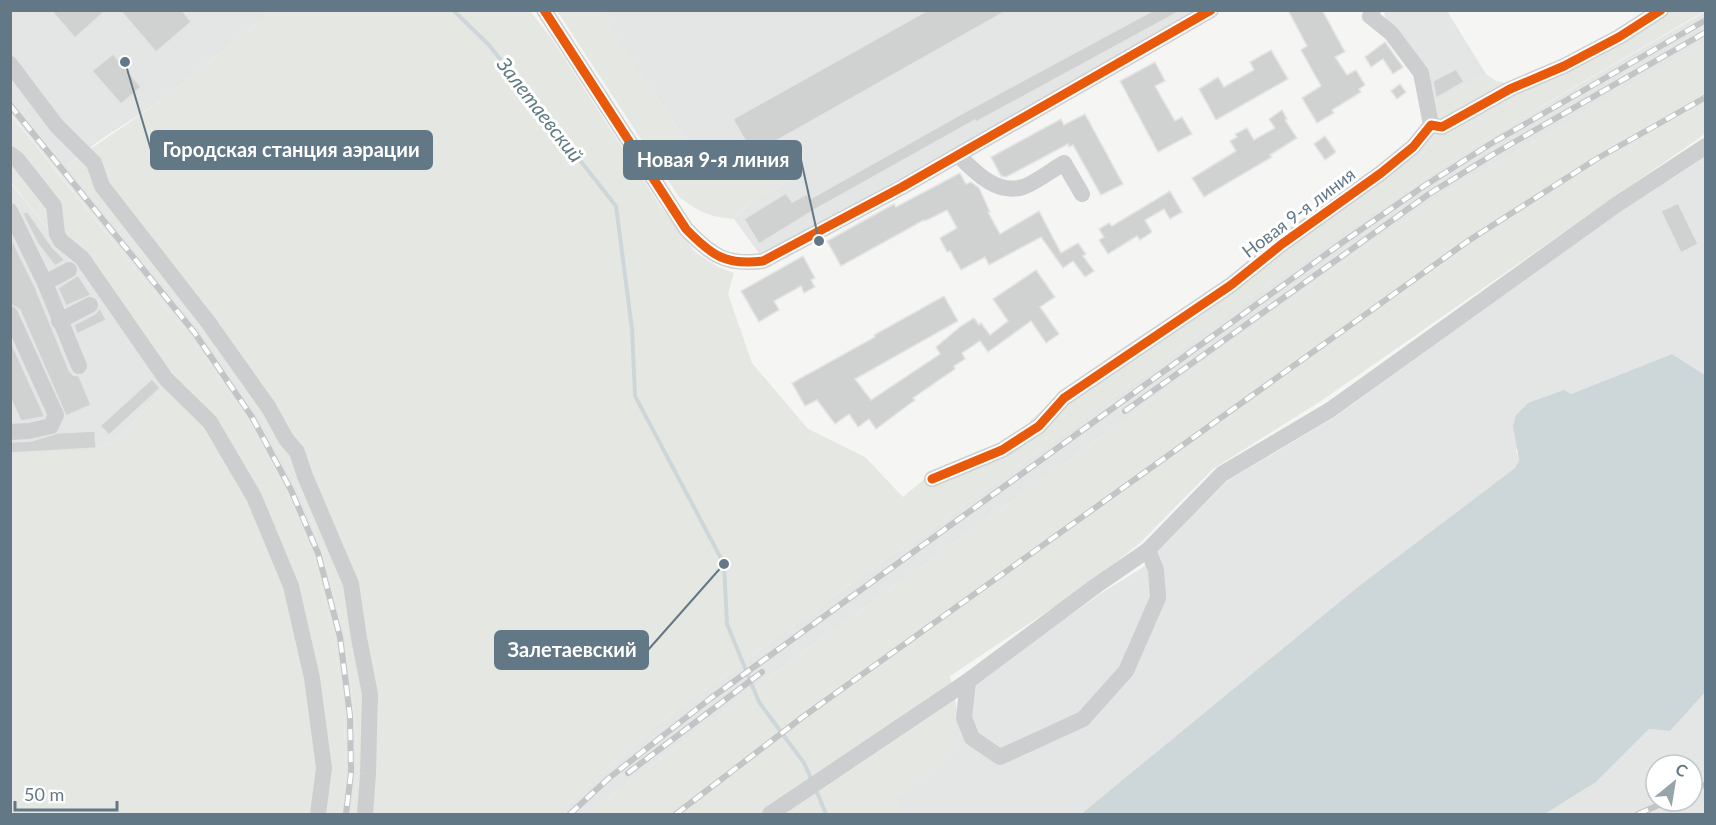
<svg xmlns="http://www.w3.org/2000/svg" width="1716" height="825" font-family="Lato,sans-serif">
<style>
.built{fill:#e4e5e5;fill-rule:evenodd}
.green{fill:#e5e8e2}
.water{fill:#cdd6d9}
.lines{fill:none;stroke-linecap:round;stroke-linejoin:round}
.stream{stroke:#cdd6d9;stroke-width:4}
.building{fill:#d0d1d1;stroke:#e4e4e4;stroke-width:1.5}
.minor{stroke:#cdcecf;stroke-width:16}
.rail-casing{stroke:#c2c4c5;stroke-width:6}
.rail{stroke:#fff;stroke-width:4;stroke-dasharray:11;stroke-linecap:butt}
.cycleway-casing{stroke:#fff;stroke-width:13}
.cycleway{stroke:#e8590c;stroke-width:9}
.labels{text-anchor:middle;stroke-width:6;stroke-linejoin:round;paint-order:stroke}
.street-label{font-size:18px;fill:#637886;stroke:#fff}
.water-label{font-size:20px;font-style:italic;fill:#5f7b82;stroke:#fff}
.leader{fill:none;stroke:#637886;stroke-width:2}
.callout-dot{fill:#637886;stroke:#fff;stroke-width:2}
.callout{fill:#637886;stroke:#637886;stroke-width:2}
.callout-label{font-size:20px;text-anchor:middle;font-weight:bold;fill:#fff}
</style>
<rect width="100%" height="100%" fill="#f5f5f4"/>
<!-- built -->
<g class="built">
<polygon points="10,11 272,11 162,100 103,138 67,165 199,328 257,410 296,484 322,549 345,634 354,712 357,773 352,814 341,814 346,773 344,715 335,637 313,553 288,493 246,415 190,337 11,114"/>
<polygon points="602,11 1200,11 761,256 734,219 749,204 805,172 798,160 753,177 720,172 696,154 623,49"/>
<polygon points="1384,11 1447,11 1486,74 1432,103 1386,20"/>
<polygon points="1705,12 1705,42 1433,200 1353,255 789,662 618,790 591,814 557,814 653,728 880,563 930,530 1336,236 1489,137"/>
<polygon points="1705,153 1705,375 1672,354 1571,394 1516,450 1519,460 1515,468 1359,586 1081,814 905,814 895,799 951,752 957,710 977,681 1103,592 1142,568 1227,481 1335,417 1620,210"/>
<polygon points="10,182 56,240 78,261 165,385 119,438 96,448 11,453"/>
<path d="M 1705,691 L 1705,814 L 1545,814 L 1596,782 L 1649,729 L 1670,731 ZM 1656,765 L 1692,765 L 1692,801 L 1656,801 Z"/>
</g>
<!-- green -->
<g class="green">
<polygon points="272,11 530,11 550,36 663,210 695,252 718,267 734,273 728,294 752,363 808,429 865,457 903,497 929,475 973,458 1028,427 1031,420 1059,395 1115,353 1227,279 1274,237 1308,216 1409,144 1424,124 1432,103 1486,74 1496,81 1510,84 1565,61 1646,11 1705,11 1489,137 1336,236 930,530 880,563 653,728 557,814 352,814 357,773 354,712 345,634 322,549 296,484 257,410 199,328 67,165 162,100"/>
<path d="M 557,11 L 602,11 L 623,49 L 696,154 L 720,172 L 753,177 L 798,160 L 805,172 L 749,204 L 734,219 C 708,217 700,212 679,197 Z"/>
<polygon points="1705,42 1705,134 1321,401 1213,469 1141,542 1093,581 950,676 957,710 952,752 895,799 905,814 591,814 618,790 789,662 1353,255 1433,200"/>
<polygon points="10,114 190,337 246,415 288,493 313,553 335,637 344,715 346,773 341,814 11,814 11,453 96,448 119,438 165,385 78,261 56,240 11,182"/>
</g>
<!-- water -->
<polygon class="water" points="1672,354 1705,375 1706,691 1670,731 1649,729 1596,782 1545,814 1081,814 1359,586 1515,468 1519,460 1513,426 1516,415 1528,403 1564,390 1571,394"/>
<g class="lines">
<!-- stream -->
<g class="stream">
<polyline points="453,10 489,45 616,206 632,329 635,396 724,564 727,624 759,702 804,763 812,781"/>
<polyline points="816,790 826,814"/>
</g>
</g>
<!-- building -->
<g class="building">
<polygon points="51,10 106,10 75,38"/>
<polygon points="120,10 182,10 191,22 156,52"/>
<polygon points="928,10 1008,10 753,154 733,119"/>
<polygon points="1154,10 1182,10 976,122 975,120 816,209 759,244 744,219 786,193 792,202 807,194 810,199 963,113"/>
<polygon points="1288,10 1322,10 1345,52 1335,57 1347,75 1356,70 1365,85 1359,89 1361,92 1332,110 1334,113 1317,123 1302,98 1321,86 1301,50 1307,46"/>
<polygon points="1385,42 1403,67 1393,74 1383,59 1371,67 1365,57"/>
<polygon points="1271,50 1288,79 1216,120 1199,89 1218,77 1224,87 1254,70 1250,62"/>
<polygon points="113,54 141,87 121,104 92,71"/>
<polygon points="1155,62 1165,81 1155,86 1175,121 1182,117 1192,134 1158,152 1120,81"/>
<polygon points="1456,69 1464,82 1436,98 1433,81"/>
<polygon points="1400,84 1406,92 1397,99 1391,91"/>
<polygon points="1282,110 1287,119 1285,120 1297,138 1270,155 1272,157 1204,197 1192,178 1236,151 1230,141 1237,137 1235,134 1247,128 1254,140 1275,128 1269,119"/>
<polygon points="1085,114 1123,184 1101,195 1073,145 1069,147 1068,144 1006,177 1001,176 991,157 1061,119 1064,125"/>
<polygon points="1325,136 1336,152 1325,160 1314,144"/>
<polygon points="960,173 966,184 971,182 979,188 990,212 988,212 1000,234 1039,211 1061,253 1078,243 1086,254 1083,256 1094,271 1085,277 1073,261 1063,268 1041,237 989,265 985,257 961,270 950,251 947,252 940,238 957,228 947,210 925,221 924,220 841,266 827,241 894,204 896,207"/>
<polygon points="1170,191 1182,212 1170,219 1164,209 1145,220 1152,232 1140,240 1137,236 1108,254 1099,240 1104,237 1099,229 1109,223 1112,226"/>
<polygon points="1678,203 1698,244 1681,253 1661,211"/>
<polygon points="27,211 52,247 65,260 55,266 38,244 23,214"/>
<polygon points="10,236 35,287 69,370 73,375 79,376 91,405 66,416 20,310 10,304"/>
<polygon points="803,256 815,278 811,280 815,287 804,293 801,286 774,301 779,310 759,322 741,291"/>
<polygon points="1036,270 1055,297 1040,307 1059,334 1046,343 1031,321 988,352 980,341 962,353 965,359 954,366 955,369 913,398 915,400 876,429 869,419 858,427 849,414 835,424 817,400 805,406 792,383 875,337 874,335 944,296 958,321 855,379 871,400 940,354 936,347 961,326 974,318 979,325 981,323 990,335 1008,321 993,299"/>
<polygon points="78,275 91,295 66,306 58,288"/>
<polygon points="100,308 106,320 77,334 74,325 95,314"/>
<polygon points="10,340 44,415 44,417 21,421 10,397"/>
<polygon points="152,379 160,388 109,435 100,426"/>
<polygon points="95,431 96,448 10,453 10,442 31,441 58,433"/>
</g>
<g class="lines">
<!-- minor -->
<g class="minor">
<path d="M 544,10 L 686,229 C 711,255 726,266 763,261 L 902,187 L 1211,10"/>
<polyline points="1373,10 1370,16 1391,33 1421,73 1431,125"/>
<polyline points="10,64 56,125 94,163 102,186 208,322 269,408 286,439 297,452 305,476 351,584 359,638 370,694 368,774 365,814"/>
<polyline points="10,154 17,159 54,206 57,234 61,241 82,258 166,379 210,422 254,497 291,586 312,678 324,768 318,814"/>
<path d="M 958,155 C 975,172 996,195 1023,187 C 1035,183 1052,170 1064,163 L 1082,194"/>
<polyline points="10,211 45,283 79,366"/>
<polyline points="45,283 69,270"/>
<polyline points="10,314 56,415 51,426 29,431 10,432"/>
<polyline points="59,321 90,305"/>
<polyline points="932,479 1002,450 1039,426 1064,398 1231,285 1282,244 1381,173 1413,147 1431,125 1442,127 1510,89 1564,66 1619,37 1661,10"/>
<polyline points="968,681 964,718 972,738 1000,757 1083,719 1126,671 1158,598 1156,570 1148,550"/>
<polyline points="770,814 968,681 1097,585 1148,550 1222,474 1330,410 1616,205 1706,146"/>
</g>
<defs>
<g id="rail">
<polyline points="10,105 194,332 252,417 291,490 318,553 340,637 350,716 351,773 346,814"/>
<polyline points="1125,411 1429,194 1497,152 1706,32"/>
<polyline points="628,773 762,672"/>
<polyline points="1692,790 1706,784"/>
<polyline points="570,814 609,778 711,698 1343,242 1424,186 1492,143 1706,20"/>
<polyline points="676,814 804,716 1468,241 1598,158 1706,97"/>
<polyline points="1638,814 1668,801"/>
</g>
</defs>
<!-- rail casing -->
<use href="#rail" class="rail-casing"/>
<!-- rail -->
<use href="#rail" class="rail"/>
<defs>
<g id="cycleway">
<path d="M 544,10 L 686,229 C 711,255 726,266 763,261 L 902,187 L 1211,10"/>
<polyline points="932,479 1002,450 1039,426 1064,398 1231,285 1282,244 1381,173 1413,147 1431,125 1442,127 1510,89 1564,66 1619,37 1661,10"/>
</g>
</defs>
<!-- cycleway casing -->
<use href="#cycleway" class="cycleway-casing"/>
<!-- cycleway -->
<use href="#cycleway" class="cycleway"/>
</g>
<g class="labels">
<!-- street labels -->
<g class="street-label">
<text transform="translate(1299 213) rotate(-37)" y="6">Новая 9-я линия</text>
</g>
<!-- water labels -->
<g class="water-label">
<text transform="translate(540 110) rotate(52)" y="7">Залетаевский</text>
</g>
</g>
<!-- callouts -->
<path class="leader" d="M125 62L151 150M819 241L801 160M724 564L648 650"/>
<g class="callout-dot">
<circle cx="125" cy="62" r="6"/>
<circle cx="819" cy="241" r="6"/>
<circle cx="724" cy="564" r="6"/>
</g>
<g class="callout">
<rect x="151" y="131" width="281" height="38" rx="6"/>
<rect x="624" y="141" width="177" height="38" rx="6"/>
<rect x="495" y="631" width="153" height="38" rx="6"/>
</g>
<g class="callout-label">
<text x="291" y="157">Городская станция аэрации</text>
<text x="713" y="167">Новая 9-я линия</text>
<text x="572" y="657">Залетаевский</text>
</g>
<!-- border -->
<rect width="1716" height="825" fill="none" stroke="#637886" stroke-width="24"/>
<!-- north arrow -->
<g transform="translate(1674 783) rotate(30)"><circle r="28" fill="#ffffff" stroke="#c1c9cf" stroke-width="1.5"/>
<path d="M0-4.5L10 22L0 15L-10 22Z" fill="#96a4ac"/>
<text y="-9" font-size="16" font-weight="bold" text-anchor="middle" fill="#637886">С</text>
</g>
<!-- scale -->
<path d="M15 801v9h102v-9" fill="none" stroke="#637886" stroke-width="3"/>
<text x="24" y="801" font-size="18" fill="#637886" stroke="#ffffff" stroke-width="4.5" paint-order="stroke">50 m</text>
</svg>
